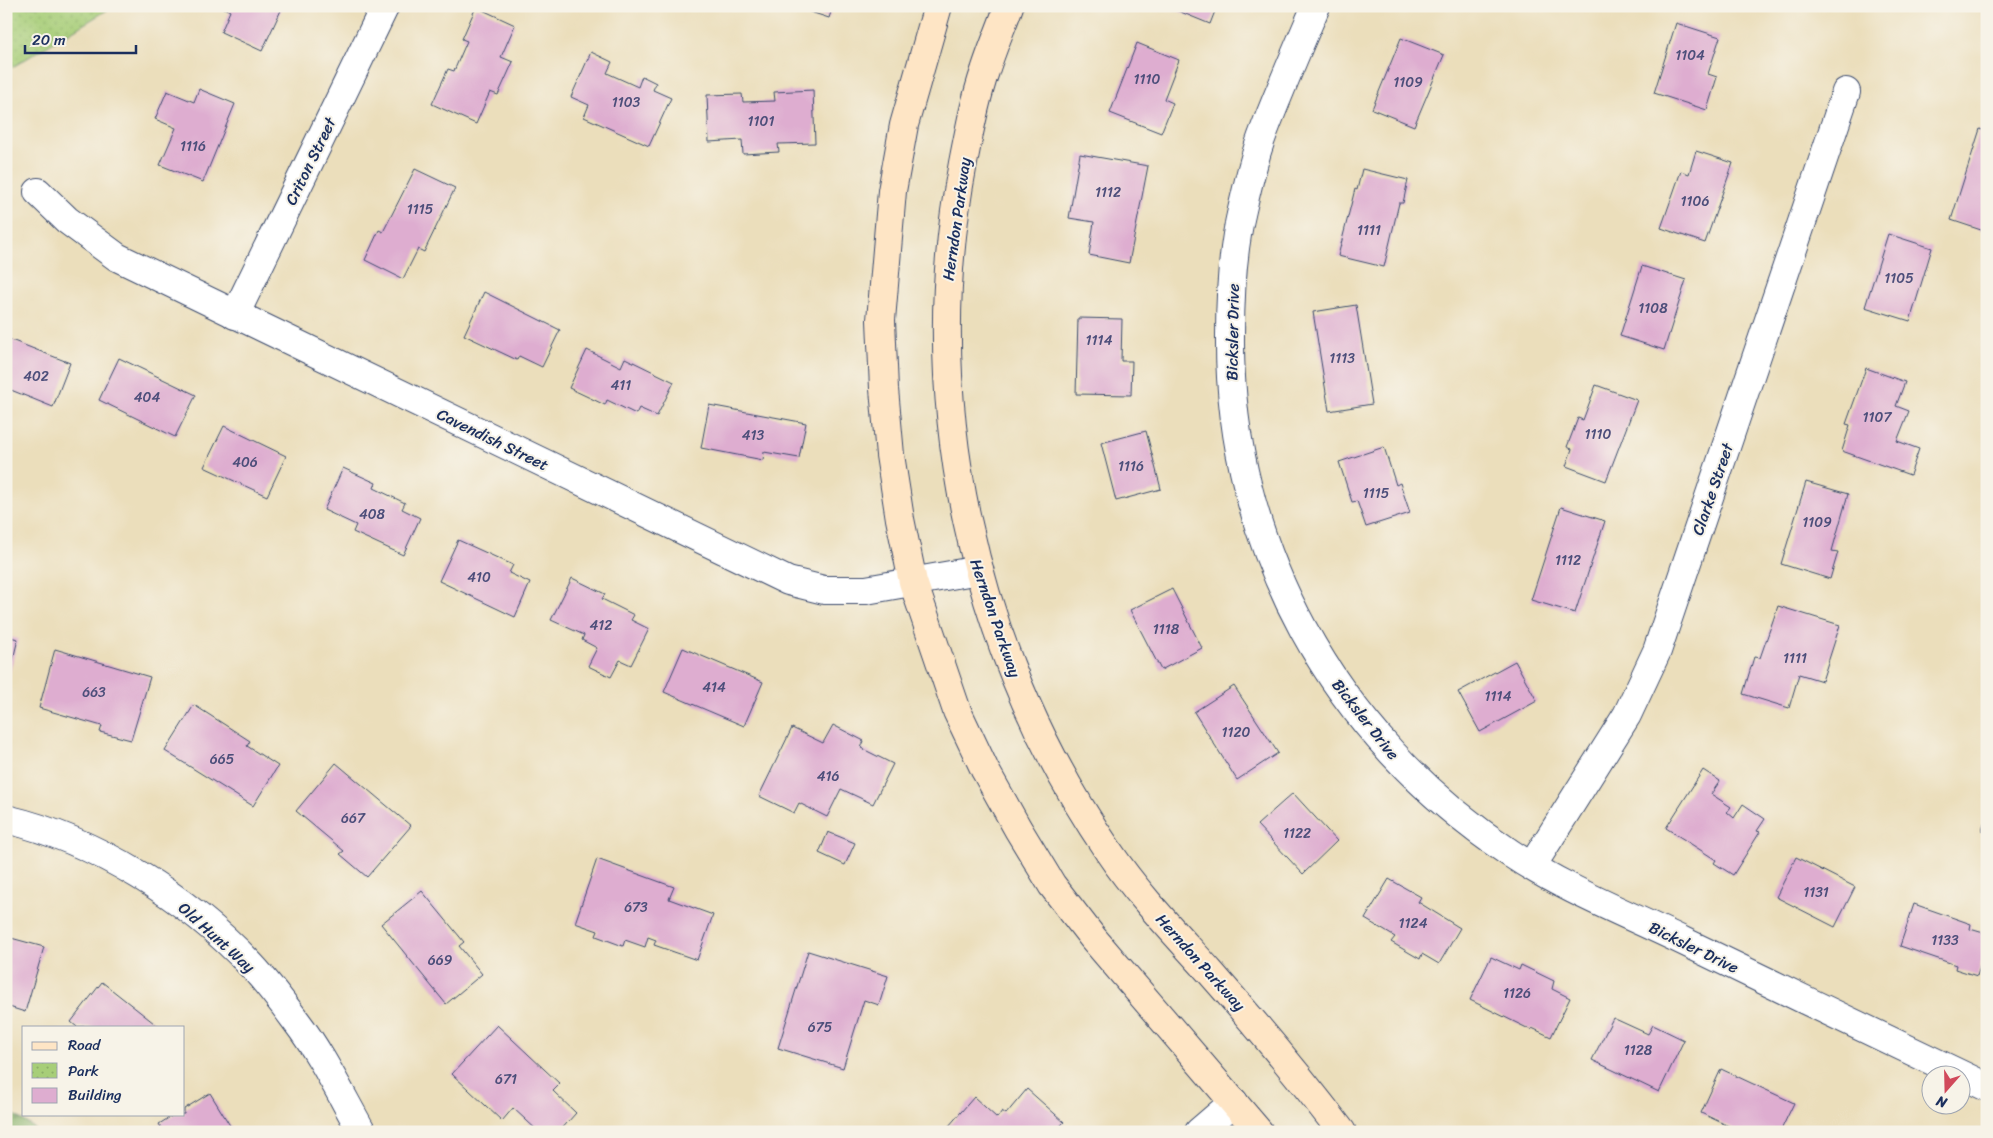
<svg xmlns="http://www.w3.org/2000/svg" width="1993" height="1138" font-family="Sriracha,sans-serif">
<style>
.forest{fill:url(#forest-firs);stroke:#507063}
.park{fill:url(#park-dots);stroke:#617e6b}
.building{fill:#deadd0}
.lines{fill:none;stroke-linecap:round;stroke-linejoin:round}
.street-casing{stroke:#3a496c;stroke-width:30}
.secondary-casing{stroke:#3a496c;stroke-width:30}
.street{stroke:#fff;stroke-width:28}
.secondary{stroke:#fee5c5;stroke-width:28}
.labels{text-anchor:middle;stroke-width:4;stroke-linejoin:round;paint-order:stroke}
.number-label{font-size:14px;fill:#4c4e7a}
.street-label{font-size:16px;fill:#1b2f5e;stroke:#f7f3e8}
</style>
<defs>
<pattern id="forest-firs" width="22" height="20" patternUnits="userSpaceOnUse" patternTransform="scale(1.25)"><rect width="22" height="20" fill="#85b168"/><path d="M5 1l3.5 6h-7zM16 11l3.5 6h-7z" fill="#6c9059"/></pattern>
<pattern id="park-dots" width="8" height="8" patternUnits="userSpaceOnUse" patternTransform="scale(1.25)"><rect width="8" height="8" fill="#a7ce78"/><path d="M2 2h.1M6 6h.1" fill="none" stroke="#8fb16a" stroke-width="1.8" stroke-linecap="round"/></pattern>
</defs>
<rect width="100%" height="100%" fill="#f7f3e8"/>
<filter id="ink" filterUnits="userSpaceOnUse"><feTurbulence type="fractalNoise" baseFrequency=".02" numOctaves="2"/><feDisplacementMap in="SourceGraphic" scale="10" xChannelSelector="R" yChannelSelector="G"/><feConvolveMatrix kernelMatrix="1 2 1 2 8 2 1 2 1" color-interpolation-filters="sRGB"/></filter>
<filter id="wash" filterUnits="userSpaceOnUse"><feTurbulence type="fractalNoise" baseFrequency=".0096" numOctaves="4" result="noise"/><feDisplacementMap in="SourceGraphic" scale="20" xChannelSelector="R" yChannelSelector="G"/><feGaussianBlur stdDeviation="1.12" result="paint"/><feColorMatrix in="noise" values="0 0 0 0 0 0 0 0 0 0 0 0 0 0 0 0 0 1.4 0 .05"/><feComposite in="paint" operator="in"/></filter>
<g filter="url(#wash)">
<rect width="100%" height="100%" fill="#ebdebb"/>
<!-- forest -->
<polygon class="forest" points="6,1109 34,1128 37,1132 6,1132"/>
<!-- park -->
<polygon class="park" points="6,6 114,6 6,71"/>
<g id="blocks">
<!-- building -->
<g class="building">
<polygon points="220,6 283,6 262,51 221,32 230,11"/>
<polygon points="792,6 833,6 829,18"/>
<polygon points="1166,6 1217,6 1210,24"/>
<polygon points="476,7 515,25 501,57 513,62 498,95 490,92 476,124 432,104 448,69 454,71 467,41 462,39"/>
<polygon points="1676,23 1720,37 1708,74 1717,77 1707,110 1654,93"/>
<polygon points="1401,38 1444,55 1414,126 1372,109"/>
<polygon points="1137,43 1179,60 1164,99 1173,103 1161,133 1110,113"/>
<polygon points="591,52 612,62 607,73 638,87 642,76 656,83 653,90 671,98 649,146 584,117 589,105 571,97"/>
<polygon points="199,89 235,104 203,182 160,165 176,128 155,119 167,91 194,102"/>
<polygon points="813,90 815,143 778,144 779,152 743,154 742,140 709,142 707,95 742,94 743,102 775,101 774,92"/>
<polygon points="1980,129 1987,132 1987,232 1951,220"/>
<polygon points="1696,151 1733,163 1705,243 1661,228 1681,171 1689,174"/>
<polygon points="1080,154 1148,166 1129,263 1089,255 1094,222 1069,218"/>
<polygon points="415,169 455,188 424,252 418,249 403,279 365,260 379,230 383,232"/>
<polygon points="1362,169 1408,180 1403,203 1399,203 1384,267 1338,256 1355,189 1357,190"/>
<polygon points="1888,234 1932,248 1910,321 1865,307"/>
<polygon points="1642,266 1686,280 1664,350 1620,336"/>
<polygon points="484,292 560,330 542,367 519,356 517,360 464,335"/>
<polygon points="1356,305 1372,404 1329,411 1313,312"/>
<polygon points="1078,318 1122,319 1121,361 1132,361 1131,395 1076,394"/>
<polygon points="6,338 70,363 53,407 6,388"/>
<polygon points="587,350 621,367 625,358 674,382 657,416 639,408 636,414 607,400 605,405 569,388"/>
<polygon points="119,358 196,395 175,437 99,400"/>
<polygon points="1866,368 1905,382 1896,406 1909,411 1897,441 1919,449 1910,475 1842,451 1850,425 1846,424"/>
<polygon points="1596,385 1637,400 1606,481 1566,466 1572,449 1567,447 1578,418 1583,420"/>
<polygon points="709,405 806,423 799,458 764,452 763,460 701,448"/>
<polygon points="224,426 286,456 267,496 204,467"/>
<polygon points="1146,431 1161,489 1116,501 1101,443"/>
<polygon points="1384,447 1396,485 1400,483 1410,513 1366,527 1357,501 1352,502 1339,462"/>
<polygon points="343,468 376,483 374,488 405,503 402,509 420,518 403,555 353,532 356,525 324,510"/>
<polygon points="1806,482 1848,494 1832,551 1838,552 1830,579 1781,564"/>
<polygon points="1561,507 1605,521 1575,613 1531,600"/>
<polygon points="458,540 513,565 509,573 530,583 515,617 439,581"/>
<polygon points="572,578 605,594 602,599 634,615 631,620 649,629 631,665 620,660 611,677 588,666 597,648 582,640 584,635 551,620"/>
<polygon points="1172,589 1202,648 1161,670 1130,610"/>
<polygon points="1778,606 1840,625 1822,681 1799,674 1789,708 1743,694 1754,657 1760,658"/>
<polygon points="6,636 18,639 7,684 6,684"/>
<polygon points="683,648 763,682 744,726 664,692"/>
<polygon points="55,649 150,677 131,740 100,732 102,726 39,708"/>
<polygon points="1515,661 1537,701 1480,732 1458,692"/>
<polygon points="1234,686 1278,753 1237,780 1194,712"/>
<polygon points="194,705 250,741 247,746 278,766 253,806 165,751"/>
<polygon points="833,725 864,741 861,748 893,764 873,804 841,789 827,817 799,803 794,813 759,796 792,728 823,743"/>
<polygon points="336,763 411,826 367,877 340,854 344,851 296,811"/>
<polygon points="1703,770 1720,781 1711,794 1731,807 1727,812 1734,818 1743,804 1765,819 1757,831 1760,832 1733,875 1714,863 1716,860 1666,828"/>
<polygon points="1293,793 1337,841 1303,874 1257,825"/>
<polygon points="1986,816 1987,816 1987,833 1982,831"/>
<polygon points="828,832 855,843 845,865 819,853"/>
<polygon points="1796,857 1855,887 1835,927 1776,897"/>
<polygon points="597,859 674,887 669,899 713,915 697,960 654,945 656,940 648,937 645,947 625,940 623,946 596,936 598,931 575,923"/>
<polygon points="1389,879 1421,897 1418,902 1460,928 1439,964 1422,954 1420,959 1391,942 1395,937 1365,919"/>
<polygon points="422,891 464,942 459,946 482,974 446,1004 381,924"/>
<polygon points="1914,904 1971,924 1970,929 1987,934 1987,946 1977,976 1955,969 1956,965 1900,946"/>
<polygon points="11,938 44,947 25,1012 6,1006 6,941 10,942"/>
<polygon points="808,951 888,976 879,1005 864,1000 843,1068 778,1048"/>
<polygon points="1491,957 1519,970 1521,965 1554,981 1552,989 1570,998 1551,1037 1532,1028 1531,1030 1470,1000"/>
<polygon points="102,982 159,1027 77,1027 71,1022"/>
<polygon points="1613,1018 1648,1034 1653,1025 1684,1040 1659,1092 1592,1060"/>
<polygon points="497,1025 560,1084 553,1091 576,1113 559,1132 539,1132 513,1108 502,1121 452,1074"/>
<polygon points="1721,1069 1794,1103 1780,1132 1741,1132 1701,1113"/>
<polygon points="1027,1089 1064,1122 1055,1132 953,1132 948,1127 974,1097 997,1118 1002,1111 1006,1114"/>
<polygon points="210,1093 234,1132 164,1132 159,1124 175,1114 184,1114 184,1109"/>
</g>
</g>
</g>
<g filter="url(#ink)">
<use href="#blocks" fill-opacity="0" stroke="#3a496c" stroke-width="1"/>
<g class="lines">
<defs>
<g id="street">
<path d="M 1316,6 C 1298,48 1280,89 1264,131 C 1254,156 1248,184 1242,210 C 1232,251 1230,294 1230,336 C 1228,546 1335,737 1510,853 C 1564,889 1625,913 1683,941 C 1784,990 1886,1039 1987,1087"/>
<polyline points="38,192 67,220 117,257 788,581 824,590 866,590 979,570"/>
<polyline points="235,315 385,6"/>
<path d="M 6,819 C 96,840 188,898 251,965 C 267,982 282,1002 296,1021 C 322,1055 341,1095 362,1132"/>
<polyline points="1532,866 1627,715 1657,651 1846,92"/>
<polyline points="1199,1132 1234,1102"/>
</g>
<g id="secondary">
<polyline points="938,6 904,125 892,191 881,320 884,389 890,455 900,519 913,582 957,711 985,770 1018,829 1052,885 1093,938 1259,1132"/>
<path d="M 1009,6 C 1001,28 992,49 985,71 C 975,100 969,132 963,163 C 917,401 972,651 1109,852 C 1138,895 1175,933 1210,972 C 1256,1024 1300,1077 1342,1132"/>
</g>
</defs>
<!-- street casing -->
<use href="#street" class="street-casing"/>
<!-- secondary casing -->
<use href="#secondary" class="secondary-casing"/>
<!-- street -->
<use href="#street" class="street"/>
<!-- secondary -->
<use href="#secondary" class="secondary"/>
</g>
</g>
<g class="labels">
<!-- number labels -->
<g class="number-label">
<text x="1690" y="60">1104</text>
<text x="1147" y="84">1110</text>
<text x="1408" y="87">1109</text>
<text x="626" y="107">1103</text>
<text x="761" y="126">1101</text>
<text x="193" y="151">1116</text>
<text x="1108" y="197">1112</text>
<text x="1695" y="206">1106</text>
<text x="420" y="214">1115</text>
<text x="1369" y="235">1111</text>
<text x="1899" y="283">1105</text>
<text x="1653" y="313">1108</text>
<text x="1099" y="345">1114</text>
<text x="1342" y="363">1113</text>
<text x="36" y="381">402</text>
<text x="621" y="390">411</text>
<text x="147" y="402">404</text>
<text x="1877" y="422">1107</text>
<text x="1598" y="439">1110</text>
<text x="753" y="440">413</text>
<text x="245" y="467">406</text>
<text x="1131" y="471">1116</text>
<text x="1376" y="498">1115</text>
<text x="372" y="519">408</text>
<text x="1817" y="527">1109</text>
<text x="1568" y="565">1112</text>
<text x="479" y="582">410</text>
<text x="601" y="630">412</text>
<text x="1166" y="634">1118</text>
<text x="1795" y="663">1111</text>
<text x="714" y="692">414</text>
<text x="94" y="697">663</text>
<text x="1498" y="701">1114</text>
<text x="1236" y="737">1120</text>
<text x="222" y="764">665</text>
<text x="828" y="781">416</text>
<text x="353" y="823">667</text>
<text x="1297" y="838">1122</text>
<text x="1816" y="897">1131</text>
<text x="636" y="912">673</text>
<text x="1413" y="928">1124</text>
<text x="1945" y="945">1133</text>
<text x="440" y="965">669</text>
<text x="1517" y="998">1126</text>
<text x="820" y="1032">675</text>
<text x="1638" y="1055">1128</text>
<text x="506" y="1084">671</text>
</g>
<!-- street labels -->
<g class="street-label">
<text transform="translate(310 161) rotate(-64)" y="6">Criton Street</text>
<text transform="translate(956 219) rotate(-82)" y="6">Herndon Parkway</text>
<text transform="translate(1232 332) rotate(-89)" y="6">Bicksler Drive</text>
<text transform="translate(493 439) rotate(26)" y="6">Cavendish Street</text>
<text transform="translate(1712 489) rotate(-71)" y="6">Clarke Street</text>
<text transform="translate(996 618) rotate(71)" y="6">Herndon Parkway</text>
<text transform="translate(1366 719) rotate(52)" y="6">Bicksler Drive</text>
<text transform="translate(217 937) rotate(42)" y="6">Old Hunt Way</text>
<text transform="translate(1694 947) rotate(26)" y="6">Bicksler Drive</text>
<text transform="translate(1201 962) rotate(48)" y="6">Herndon Parkway</text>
</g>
</g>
<!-- margin -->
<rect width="1993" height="1138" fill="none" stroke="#f7f3e8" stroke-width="25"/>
<!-- legend -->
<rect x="22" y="1026" width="162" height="90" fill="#f7f3e8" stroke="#9fa5b1"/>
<rect x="32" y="1042" width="25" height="8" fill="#fee5c5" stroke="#9fa5b1"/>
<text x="68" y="1050" font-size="15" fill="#1b2f5e">Road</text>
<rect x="32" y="1063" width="25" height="15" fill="url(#park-dots)" stroke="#9fa5b1"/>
<text x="68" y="1076" font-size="15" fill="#1b2f5e">Park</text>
<rect x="32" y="1088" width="25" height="15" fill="#deadd0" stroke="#9fa5b1"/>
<text x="68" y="1100" font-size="15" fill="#1b2f5e">Building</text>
<!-- north arrow -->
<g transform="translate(1946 1090) rotate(200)"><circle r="24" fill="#f7f3e8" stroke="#9fa5b1"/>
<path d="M0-4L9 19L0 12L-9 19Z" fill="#d1495b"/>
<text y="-8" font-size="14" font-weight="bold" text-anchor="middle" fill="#1b2f5e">N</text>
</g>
<!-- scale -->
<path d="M25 45v8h111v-8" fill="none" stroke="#1b2f5e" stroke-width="2.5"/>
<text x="32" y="45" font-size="15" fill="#1b2f5e" stroke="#f7f3e8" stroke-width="4" paint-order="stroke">20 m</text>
</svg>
